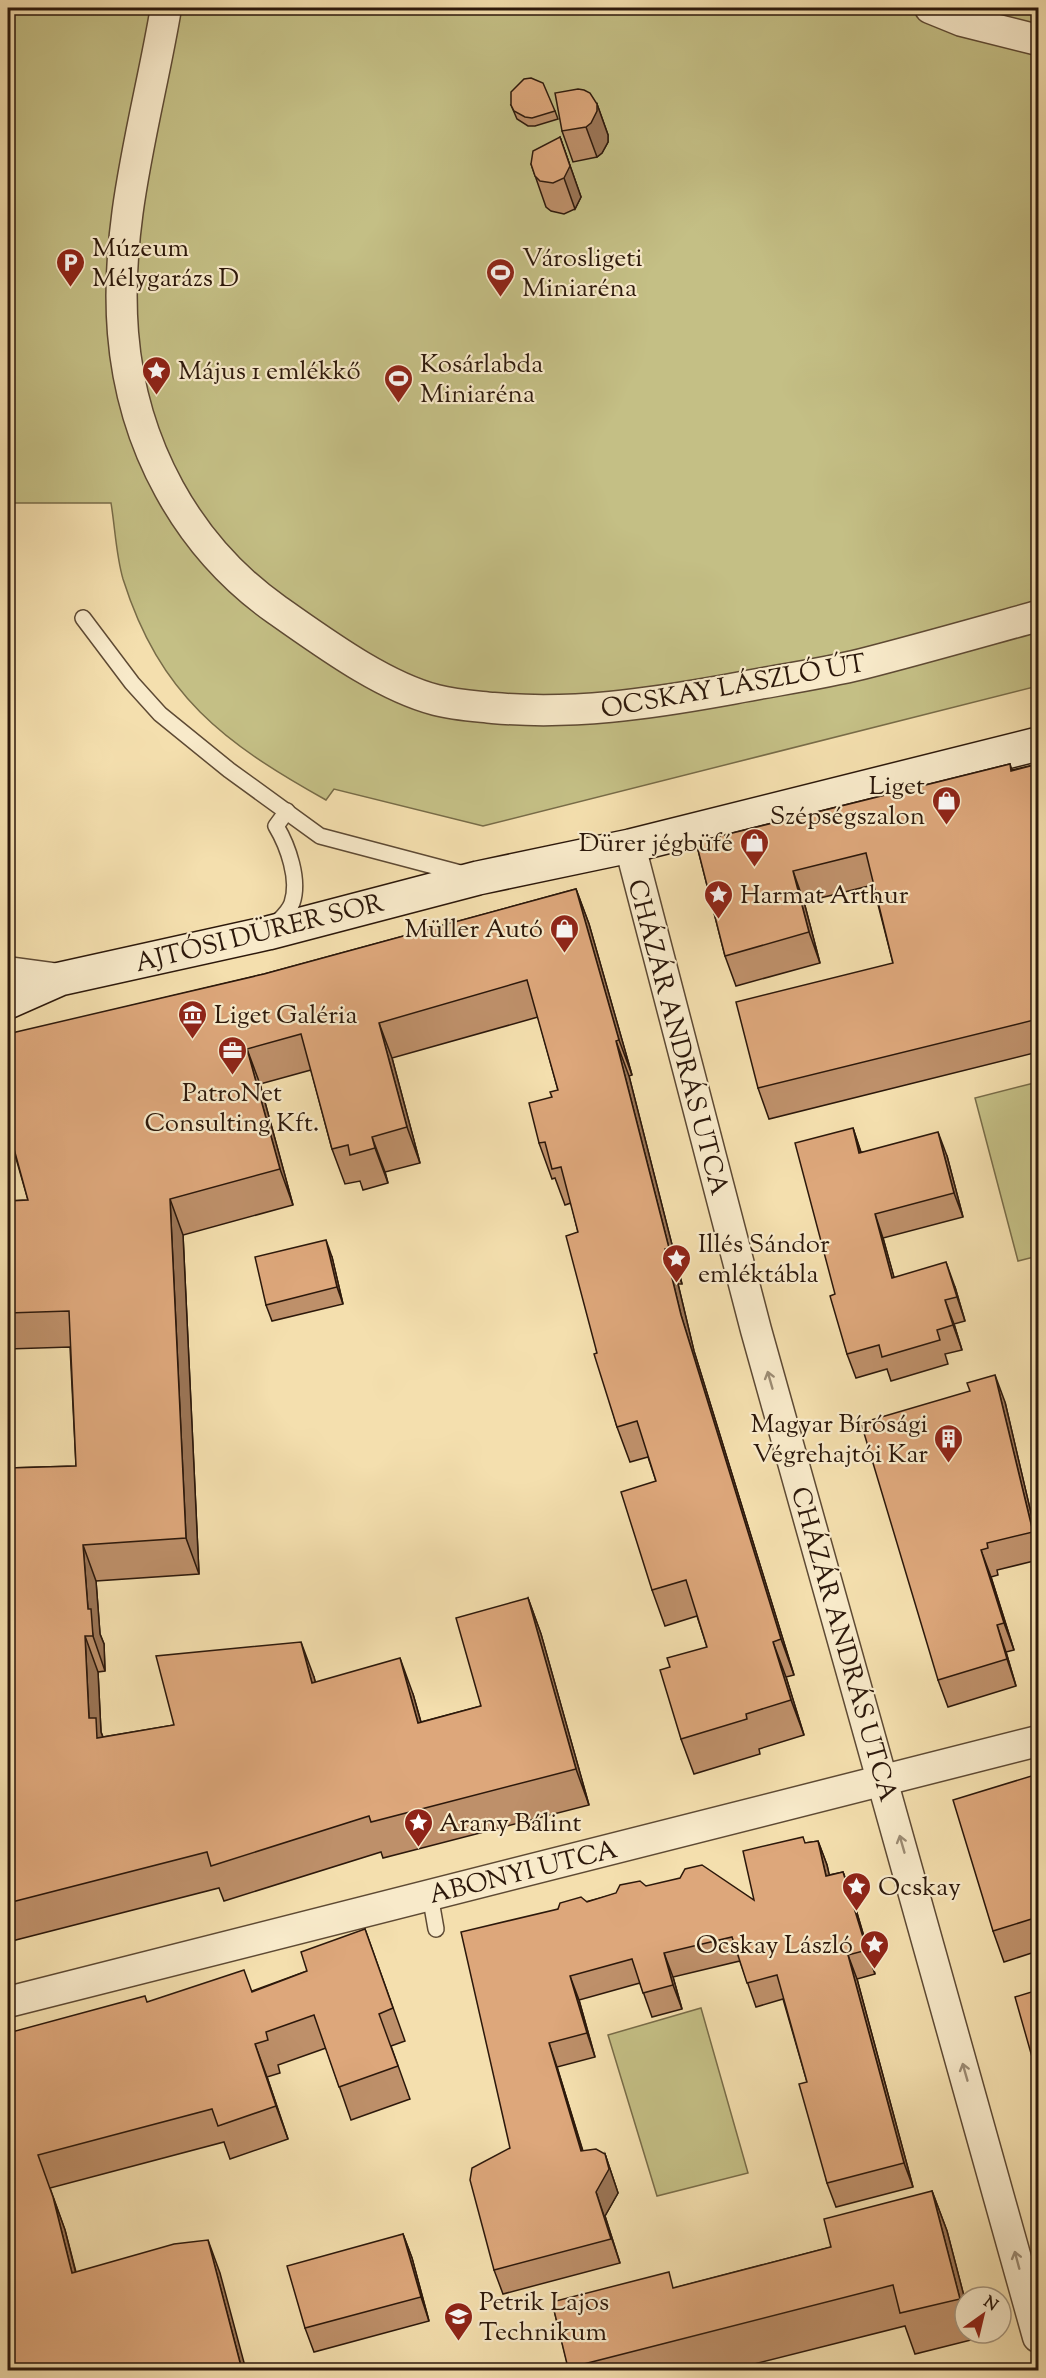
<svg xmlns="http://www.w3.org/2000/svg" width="1046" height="2378" font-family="'Sorts Mill Goudy',serif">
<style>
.green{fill:#c4bf85;stroke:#786c48;stroke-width:1.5}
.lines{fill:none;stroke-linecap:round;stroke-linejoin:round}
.lane-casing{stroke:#5e4a34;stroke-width:18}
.street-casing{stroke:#5e4a34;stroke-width:33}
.secondary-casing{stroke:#2c180b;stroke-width:36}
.lane{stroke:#f8eaca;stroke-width:15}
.street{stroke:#f8eaca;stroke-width:30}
.secondary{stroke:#f8eaca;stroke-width:33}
.wall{fill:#be906a;stroke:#2c180b;stroke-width:1.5}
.shaded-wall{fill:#9b7556;stroke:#2c180b;stroke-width:1.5}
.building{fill:#dda77b;stroke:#2c180b;stroke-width:1.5}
.oneway{stroke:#9c8c74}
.labels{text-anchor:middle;stroke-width:4.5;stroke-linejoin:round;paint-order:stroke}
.poi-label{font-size:26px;fill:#2c180b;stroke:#f8eaca;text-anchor:start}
.street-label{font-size:26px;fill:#2c180b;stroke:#f8eaca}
</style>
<rect width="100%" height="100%" fill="#f4dfae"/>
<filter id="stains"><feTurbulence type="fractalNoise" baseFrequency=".00333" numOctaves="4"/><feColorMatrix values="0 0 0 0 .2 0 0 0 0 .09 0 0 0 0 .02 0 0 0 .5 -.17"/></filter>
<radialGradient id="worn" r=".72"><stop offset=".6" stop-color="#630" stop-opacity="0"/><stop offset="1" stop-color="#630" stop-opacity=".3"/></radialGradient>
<!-- green -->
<g class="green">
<path d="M 8,8 L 1038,8 L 1038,686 L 483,826 L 334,789 L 326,800 C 224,743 160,696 123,579 C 116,555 115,527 111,503 L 8,503 Z"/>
<polygon points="1038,1082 1038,1256 1018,1261 975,1098"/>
<polygon points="701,2008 748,2173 657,2196 608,2035"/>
</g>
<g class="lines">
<defs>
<g id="lane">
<polyline points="83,618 132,683 160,714 229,770 320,836 464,874"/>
<path d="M 274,926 C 280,919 289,912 292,903 C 300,880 288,846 276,826 L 287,811"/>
<polyline points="430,1895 436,1929"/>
</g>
<g id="street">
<path d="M 166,8 C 148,115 114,222 123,333 C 132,444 186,546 277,610 C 323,642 382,686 436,700 C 455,705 474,706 493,708 C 573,715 648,704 726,690 C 771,681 817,675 862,664 C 921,649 980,632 1038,616"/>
<polyline points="930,8 962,21 1038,40"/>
<polyline points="630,846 756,1330 1038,2337"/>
<polyline points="8,972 60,979"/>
<polyline points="8,2002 1038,1741"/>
</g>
<polyline id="secondary" points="8,1002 60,979 268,933 478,878 630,846 1038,744"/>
</defs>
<!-- lane casing -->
<use href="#lane" class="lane-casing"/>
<!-- street casing -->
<use href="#street" class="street-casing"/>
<!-- secondary casing -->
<use href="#secondary" class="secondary-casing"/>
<!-- lane -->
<use href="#lane" class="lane"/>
<!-- street -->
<use href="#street" class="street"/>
<!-- secondary -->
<use href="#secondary" class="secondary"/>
</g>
<!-- wall -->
<g class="wall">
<polygon points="597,104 608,135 608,142 602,153 597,157 573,162 562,131"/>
<polygon points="511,105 555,111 558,119 535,126 528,126 517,119"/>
<polygon points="560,137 581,197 575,209 564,214 551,211 546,207 531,164"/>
<polygon points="1010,764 1012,770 1038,764 1038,1052 769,1119 758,1088 893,963 873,885 804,902 820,963 736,986 725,956 696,842"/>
<polygon points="576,889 589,924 632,1075 629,1076 682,1284 678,1284 694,1351 794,1675 786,1677 804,1735 759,1749 760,1754 694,1774 681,1739 670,1667 707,1647 697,1616 665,1626 652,1590 656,1481 648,1457 630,1462 617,1427 597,1353 578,1232 571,1203 565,1205 555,1178 552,1179 539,1143 552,1097 558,1090 538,1017 392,1058 420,1163 385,1172 388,1183 363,1190 360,1181 345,1184 332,1149 311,1070 260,1084 293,1205 183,1235 199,1574 96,1581 100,1634 104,1644 105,1671 98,1672 101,1732 103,1737 174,1725 314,1677 315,1682 413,1694 421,1722 481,1706 528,1598 541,1634 589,1805 383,1858 381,1852 224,1901 219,1888 8,1942 8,1468 76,1466 70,1347 8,1349 8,1201 28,1200 13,1148 8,1149 8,1035 264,974"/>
<polygon points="853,1128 861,1152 947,1156 963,1217 883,1238 894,1278 955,1287 965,1321 954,1324 962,1350 945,1354 948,1364 891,1381 887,1369 856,1378 847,1354 835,1294"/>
<polygon points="332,1257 343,1304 272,1321 266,1305"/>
<polygon points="1005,1402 1038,1543 1038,1560 997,1570 998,1575 991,1577 1014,1650 1006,1652 1016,1686 948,1707 938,1680"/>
<polygon points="1038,1774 1038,1951 1004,1962 993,1931"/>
<polygon points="818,1841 827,1865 829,1875 843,1872 852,1896 875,1974 857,1979 913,2187 836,2207 827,2183 807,2082 783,1999 756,2007 740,1961 673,1977 682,2009 652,2017 640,1983 579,2000 595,2057 557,2067 583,2151 605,2154 618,2193 605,2216 620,2263 503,2294 494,2270 510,2148 558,1909 646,1886 754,1900 805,1843"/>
<polygon points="365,1929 405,2041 391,2046 410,2099 351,2120 326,2048 278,2065 280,2073 267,2077 288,2139 230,2159 224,2142 50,2188 65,2230 76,2272 220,2273 8,2370 8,2033 148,2002 252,1991 307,1971"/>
<polygon points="932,2191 947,2231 965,2300 965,2333 973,2333 975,2339 915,2354 905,2326 730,2370 569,2370 552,2302 674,2288 831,2247"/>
<polygon points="403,2234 412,2258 429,2321 314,2352 305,2328"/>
</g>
<!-- shaded-wall -->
<g class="shaded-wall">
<polygon points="597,104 608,135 608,142 602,153 597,157 586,127"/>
<polygon points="560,137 581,197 575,209 564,178"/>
<polygon points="793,871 804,902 820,963 809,932"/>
<polygon points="576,889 589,924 632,1075 619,1040"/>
<polygon points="379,1023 392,1058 420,1163 407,1127"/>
<polygon points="616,1041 629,1076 682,1284 669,1248"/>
<polygon points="247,1049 260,1084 293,1205 280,1169"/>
<polygon points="853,1128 861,1153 859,1153"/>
<polygon points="938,1132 947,1156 963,1217 954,1193"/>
<polygon points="372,1137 385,1172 388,1183 375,1148"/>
<polygon points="170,1199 183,1235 199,1574 186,1538"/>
<polygon points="875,1214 883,1238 901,1302 892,1278"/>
<polygon points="326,1240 332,1257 343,1304 337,1287"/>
<polygon points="665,1249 678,1284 694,1351 794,1675 781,1639 681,1315"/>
<polygon points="946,1262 955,1287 965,1321 957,1297"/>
<polygon points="945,1300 954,1324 962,1350 953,1325"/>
<polygon points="995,1375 1005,1402 1038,1543 1038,1549 1033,1532"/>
<polygon points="83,1545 96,1581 100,1634 104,1644 105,1671 93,1636 88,1609"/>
<polygon points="981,1550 991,1577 1014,1650 1004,1623"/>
<polygon points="528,1598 541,1634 589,1805 576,1769"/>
<polygon points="997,1625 1006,1652 1016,1686 1007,1659"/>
<polygon points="85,1636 98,1672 101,1732 109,1754 110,1773 89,1718"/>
<polygon points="301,1642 314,1677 325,1719 312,1683"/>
<polygon points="773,1642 786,1677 804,1735 791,1700"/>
<polygon points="400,1658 413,1694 431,1758 418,1723"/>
<polygon points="818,1841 827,1865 835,1899 826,1876"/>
<polygon points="843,1872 852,1896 875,1974 867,1950"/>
<polygon points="664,1953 673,1977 682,2009 673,1985"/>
<polygon points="848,1955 857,1979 913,2187 904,2163"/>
<polygon points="570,1976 579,2000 595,2057 587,2033"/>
<polygon points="549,2043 557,2067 590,2175 581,2151"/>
<polygon points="255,2044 267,2077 288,2139 276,2106"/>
<polygon points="605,2154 618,2193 605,2216 620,2263 596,2192"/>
<polygon points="932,2191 947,2231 965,2300 965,2312 960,2299"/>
<polygon points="53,2197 65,2230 84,2306 72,2273"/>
<polygon points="403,2234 412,2258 429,2321 421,2297"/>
<polygon points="208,2240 220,2273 246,2370 242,2370"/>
</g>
<!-- building -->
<g class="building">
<polygon points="531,78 543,83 555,111 532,118 525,117 514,111 511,105 511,92 524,79"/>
<polygon points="578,89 584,90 590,93 597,104 597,111 591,123 586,127 562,131 555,93"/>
<polygon points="560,137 570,166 564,178 553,183 540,181 535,176 531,164 533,151"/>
<polygon points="1010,764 1011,771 1038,764 1038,1019 758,1088 736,1002 893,963 866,853 793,871 809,932 725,956 696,842"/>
<polygon points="576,889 619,1040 616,1041 669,1248 665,1249 681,1315 781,1639 773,1642 791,1700 746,1714 747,1719 681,1739 660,1670 670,1667 667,1658 707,1647 686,1580 652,1590 621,1492 656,1481 637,1421 617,1427 594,1354 597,1353 566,1236 578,1232 561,1167 552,1169 545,1142 539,1143 529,1103 552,1097 550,1092 558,1090 527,980 379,1023 407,1127 372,1137 375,1148 350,1155 348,1145 332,1149 301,1034 247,1049 280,1169 170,1199 186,1538 83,1545 88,1609 91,1609 93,1636 85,1636 89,1718 96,1718 97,1738 174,1725 156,1656 301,1642 312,1683 400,1658 418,1723 481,1706 456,1618 528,1598 576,1769 371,1822 369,1816 211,1866 207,1852 8,1903 8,1468 76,1466 69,1311 8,1313 8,1201 28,1200 8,1127 8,1035 16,1032 264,974"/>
<polygon points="853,1128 859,1153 938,1132 954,1193 875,1214 892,1278 946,1262 957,1297 945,1300 953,1325 937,1330 940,1340 882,1357 879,1345 847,1354 830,1296 835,1294 795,1143"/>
<polygon points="326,1240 337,1287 266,1305 255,1257"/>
<polygon points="995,1375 1033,1532 987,1543 988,1548 981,1550 1004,1623 997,1625 1007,1659 938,1680 861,1423 970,1391 967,1383"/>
<polygon points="1038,1774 1038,1917 993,1931 953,1800"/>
<polygon points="803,1837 805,1843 818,1841 826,1876 843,1872 867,1950 848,1955 904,2163 827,2183 799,2084 807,2082 777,1975 747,1983 732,1937 664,1953 673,1985 643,1993 632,1959 570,1976 587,2033 549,2043 581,2151 596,2149 605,2154 609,2169 596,2192 611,2239 494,2270 470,2180 472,2168 510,2148 461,1932 558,1909 560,1903 581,1897 587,1902 616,1893 620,1885 640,1881 646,1886 680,1878 685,1869 702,1865 754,1900 743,1851"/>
<polygon points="365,1929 393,2008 379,2014 398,2066 339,2087 314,2015 266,2032 268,2040 255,2044 276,2106 218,2126 212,2109 38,2155 53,2197 72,2273 174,2244 208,2240 242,2370 8,2370 8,2033 145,1996 147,2002 244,1970 252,1992 307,1971 301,1952"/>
<polygon points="1038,1990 1038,2078 1015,1997"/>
<polygon points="932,2191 960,2299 900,2313 893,2285 568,2368 552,2302 669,2272 673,2288 831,2247 824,2219"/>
<polygon points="403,2234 421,2297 305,2328 287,2266"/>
</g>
<!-- one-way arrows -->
<defs><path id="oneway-shaft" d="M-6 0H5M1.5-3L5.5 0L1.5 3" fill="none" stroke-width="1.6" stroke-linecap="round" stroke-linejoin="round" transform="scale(1.5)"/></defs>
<g class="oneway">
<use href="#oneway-shaft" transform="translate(770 1380) rotate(-106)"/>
<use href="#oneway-shaft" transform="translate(902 1844) rotate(-106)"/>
<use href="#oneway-shaft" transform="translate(965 2072) rotate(-106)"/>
<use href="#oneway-shaft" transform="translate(1017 2260) rotate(-105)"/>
</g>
<!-- icons -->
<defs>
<symbol id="parking-pin" viewBox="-11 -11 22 30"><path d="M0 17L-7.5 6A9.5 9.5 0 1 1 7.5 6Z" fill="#8f2418" stroke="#f8eaca"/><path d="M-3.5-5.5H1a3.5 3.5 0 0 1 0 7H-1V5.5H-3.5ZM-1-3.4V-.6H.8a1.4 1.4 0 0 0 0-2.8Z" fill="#fff"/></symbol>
<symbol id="stadium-pin" viewBox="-11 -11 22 30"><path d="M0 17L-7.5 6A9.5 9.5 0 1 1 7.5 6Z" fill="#8f2418" stroke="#f8eaca"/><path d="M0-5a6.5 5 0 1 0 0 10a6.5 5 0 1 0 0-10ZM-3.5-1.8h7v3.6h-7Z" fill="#fff"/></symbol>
<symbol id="sight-pin" viewBox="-11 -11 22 30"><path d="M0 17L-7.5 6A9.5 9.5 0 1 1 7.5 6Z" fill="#8f2418" stroke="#f8eaca"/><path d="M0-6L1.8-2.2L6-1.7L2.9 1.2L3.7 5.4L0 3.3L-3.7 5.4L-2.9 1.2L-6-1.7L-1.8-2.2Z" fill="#fff"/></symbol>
<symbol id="shop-pin" viewBox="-11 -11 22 30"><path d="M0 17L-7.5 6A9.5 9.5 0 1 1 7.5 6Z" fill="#8f2418" stroke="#f8eaca"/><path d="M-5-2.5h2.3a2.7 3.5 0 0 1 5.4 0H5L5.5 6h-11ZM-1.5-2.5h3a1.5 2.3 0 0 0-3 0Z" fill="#fff"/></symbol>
<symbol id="museum-pin" viewBox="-11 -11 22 30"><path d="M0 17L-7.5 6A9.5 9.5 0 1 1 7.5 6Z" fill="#8f2418" stroke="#f8eaca"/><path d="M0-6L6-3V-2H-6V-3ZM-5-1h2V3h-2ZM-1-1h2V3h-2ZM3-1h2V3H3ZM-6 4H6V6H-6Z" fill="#fff"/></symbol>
<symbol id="office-pin" viewBox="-11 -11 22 30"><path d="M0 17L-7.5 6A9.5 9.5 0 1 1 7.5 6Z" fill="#8f2418" stroke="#f8eaca"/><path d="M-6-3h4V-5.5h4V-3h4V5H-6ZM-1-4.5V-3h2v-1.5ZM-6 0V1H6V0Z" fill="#fff"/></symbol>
<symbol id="building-pin" viewBox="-11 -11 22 30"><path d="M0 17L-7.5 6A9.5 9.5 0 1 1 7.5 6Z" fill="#8f2418" stroke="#f8eaca"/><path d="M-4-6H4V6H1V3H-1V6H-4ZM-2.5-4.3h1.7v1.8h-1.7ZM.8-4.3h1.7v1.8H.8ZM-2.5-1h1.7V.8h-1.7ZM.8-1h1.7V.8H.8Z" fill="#fff"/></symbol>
<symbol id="school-pin" viewBox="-11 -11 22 30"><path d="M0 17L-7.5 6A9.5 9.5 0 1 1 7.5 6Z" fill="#8f2418" stroke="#f8eaca"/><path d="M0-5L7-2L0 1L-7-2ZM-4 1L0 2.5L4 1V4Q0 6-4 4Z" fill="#fff"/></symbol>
</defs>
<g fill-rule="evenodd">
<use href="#parking-pin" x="54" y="246" width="33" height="45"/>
<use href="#stadium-pin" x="484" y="256" width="33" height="45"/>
<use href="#sight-pin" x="140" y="354" width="33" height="45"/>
<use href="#stadium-pin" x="382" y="362" width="33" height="45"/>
<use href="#shop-pin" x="930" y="784" width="33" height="45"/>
<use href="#shop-pin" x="738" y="826" width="33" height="45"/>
<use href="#sight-pin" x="702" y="878" width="33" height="45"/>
<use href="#shop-pin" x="548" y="912" width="33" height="45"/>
<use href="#museum-pin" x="176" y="998" width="33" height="45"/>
<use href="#office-pin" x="216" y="1034" width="33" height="45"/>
<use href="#sight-pin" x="660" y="1242" width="33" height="45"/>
<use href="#building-pin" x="932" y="1422" width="33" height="45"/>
<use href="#sight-pin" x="402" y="1806" width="33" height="45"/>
<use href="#sight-pin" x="840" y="1870" width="33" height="45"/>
<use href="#sight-pin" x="858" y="1928" width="33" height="45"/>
<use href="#school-pin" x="442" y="2300" width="33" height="45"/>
</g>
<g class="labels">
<!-- poi labels -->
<g class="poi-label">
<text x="92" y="256">Múzeum<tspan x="92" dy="30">Mélygarázs D</tspan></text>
<text x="522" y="266">Városligeti<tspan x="522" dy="30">Miniaréna</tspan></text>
<text x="420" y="372">Kosárlabda<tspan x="420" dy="30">Miniaréna</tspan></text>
<text x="178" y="379">Május 1 emlékkő</text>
<text x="925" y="794" text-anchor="end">Liget<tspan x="925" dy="30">Szépségszalon</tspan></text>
<text x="733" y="851" text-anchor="end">Dürer jégbüfé</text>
<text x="740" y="903">Harmat Arthur</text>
<text x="543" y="937" text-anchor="end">Müller Autó</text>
<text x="214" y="1023">Liget Galéria</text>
<text x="232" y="1101" text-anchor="middle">PatroNet<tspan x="232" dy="30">Consulting Kft.</tspan></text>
<text x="698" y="1252">Illés Sándor<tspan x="698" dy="30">emléktábla</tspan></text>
<text x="928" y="1432" text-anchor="end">Magyar Bírósági<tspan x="928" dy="30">Végrehajtói Kar</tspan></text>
<text x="439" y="1831">Arany Bálint</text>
<text x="878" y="1895">Ocskay</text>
<text x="853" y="1953" text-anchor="end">Ocskay László</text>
<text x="479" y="2310">Petrik Lajos<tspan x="479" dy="30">Technikum</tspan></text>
</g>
<!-- street labels -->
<g class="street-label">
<text transform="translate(733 685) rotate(-10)" y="9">OCSKAY LÁSZLÓ ÚT</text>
<text transform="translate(259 932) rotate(-14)" y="9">AJTÓSI DÜRER SOR</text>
<text transform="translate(679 1037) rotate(75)" y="9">CHÁZÁR ANDRÁS UTCA</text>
<text transform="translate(845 1644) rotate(74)" y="9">CHÁZÁR ANDRÁS UTCA</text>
<text transform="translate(523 1871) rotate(-14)" y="9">ABONYI UTCA</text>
</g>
</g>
<!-- margin -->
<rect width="1046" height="2378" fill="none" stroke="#f4dfae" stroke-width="30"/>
<rect x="9" y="9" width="1028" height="2360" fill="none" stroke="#2c180b" stroke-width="3"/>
<rect x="15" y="15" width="1016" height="2348" fill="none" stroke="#2c180b" stroke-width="1.5"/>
<!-- north arrow -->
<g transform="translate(983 2315) rotate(34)"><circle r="28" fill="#f8eaca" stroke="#a6967e" stroke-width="1.5"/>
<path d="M0-4.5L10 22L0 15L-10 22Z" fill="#8f2418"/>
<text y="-9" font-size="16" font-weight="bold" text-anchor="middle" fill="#2c180b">N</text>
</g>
<rect width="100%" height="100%" filter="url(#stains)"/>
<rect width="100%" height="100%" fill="url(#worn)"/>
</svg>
